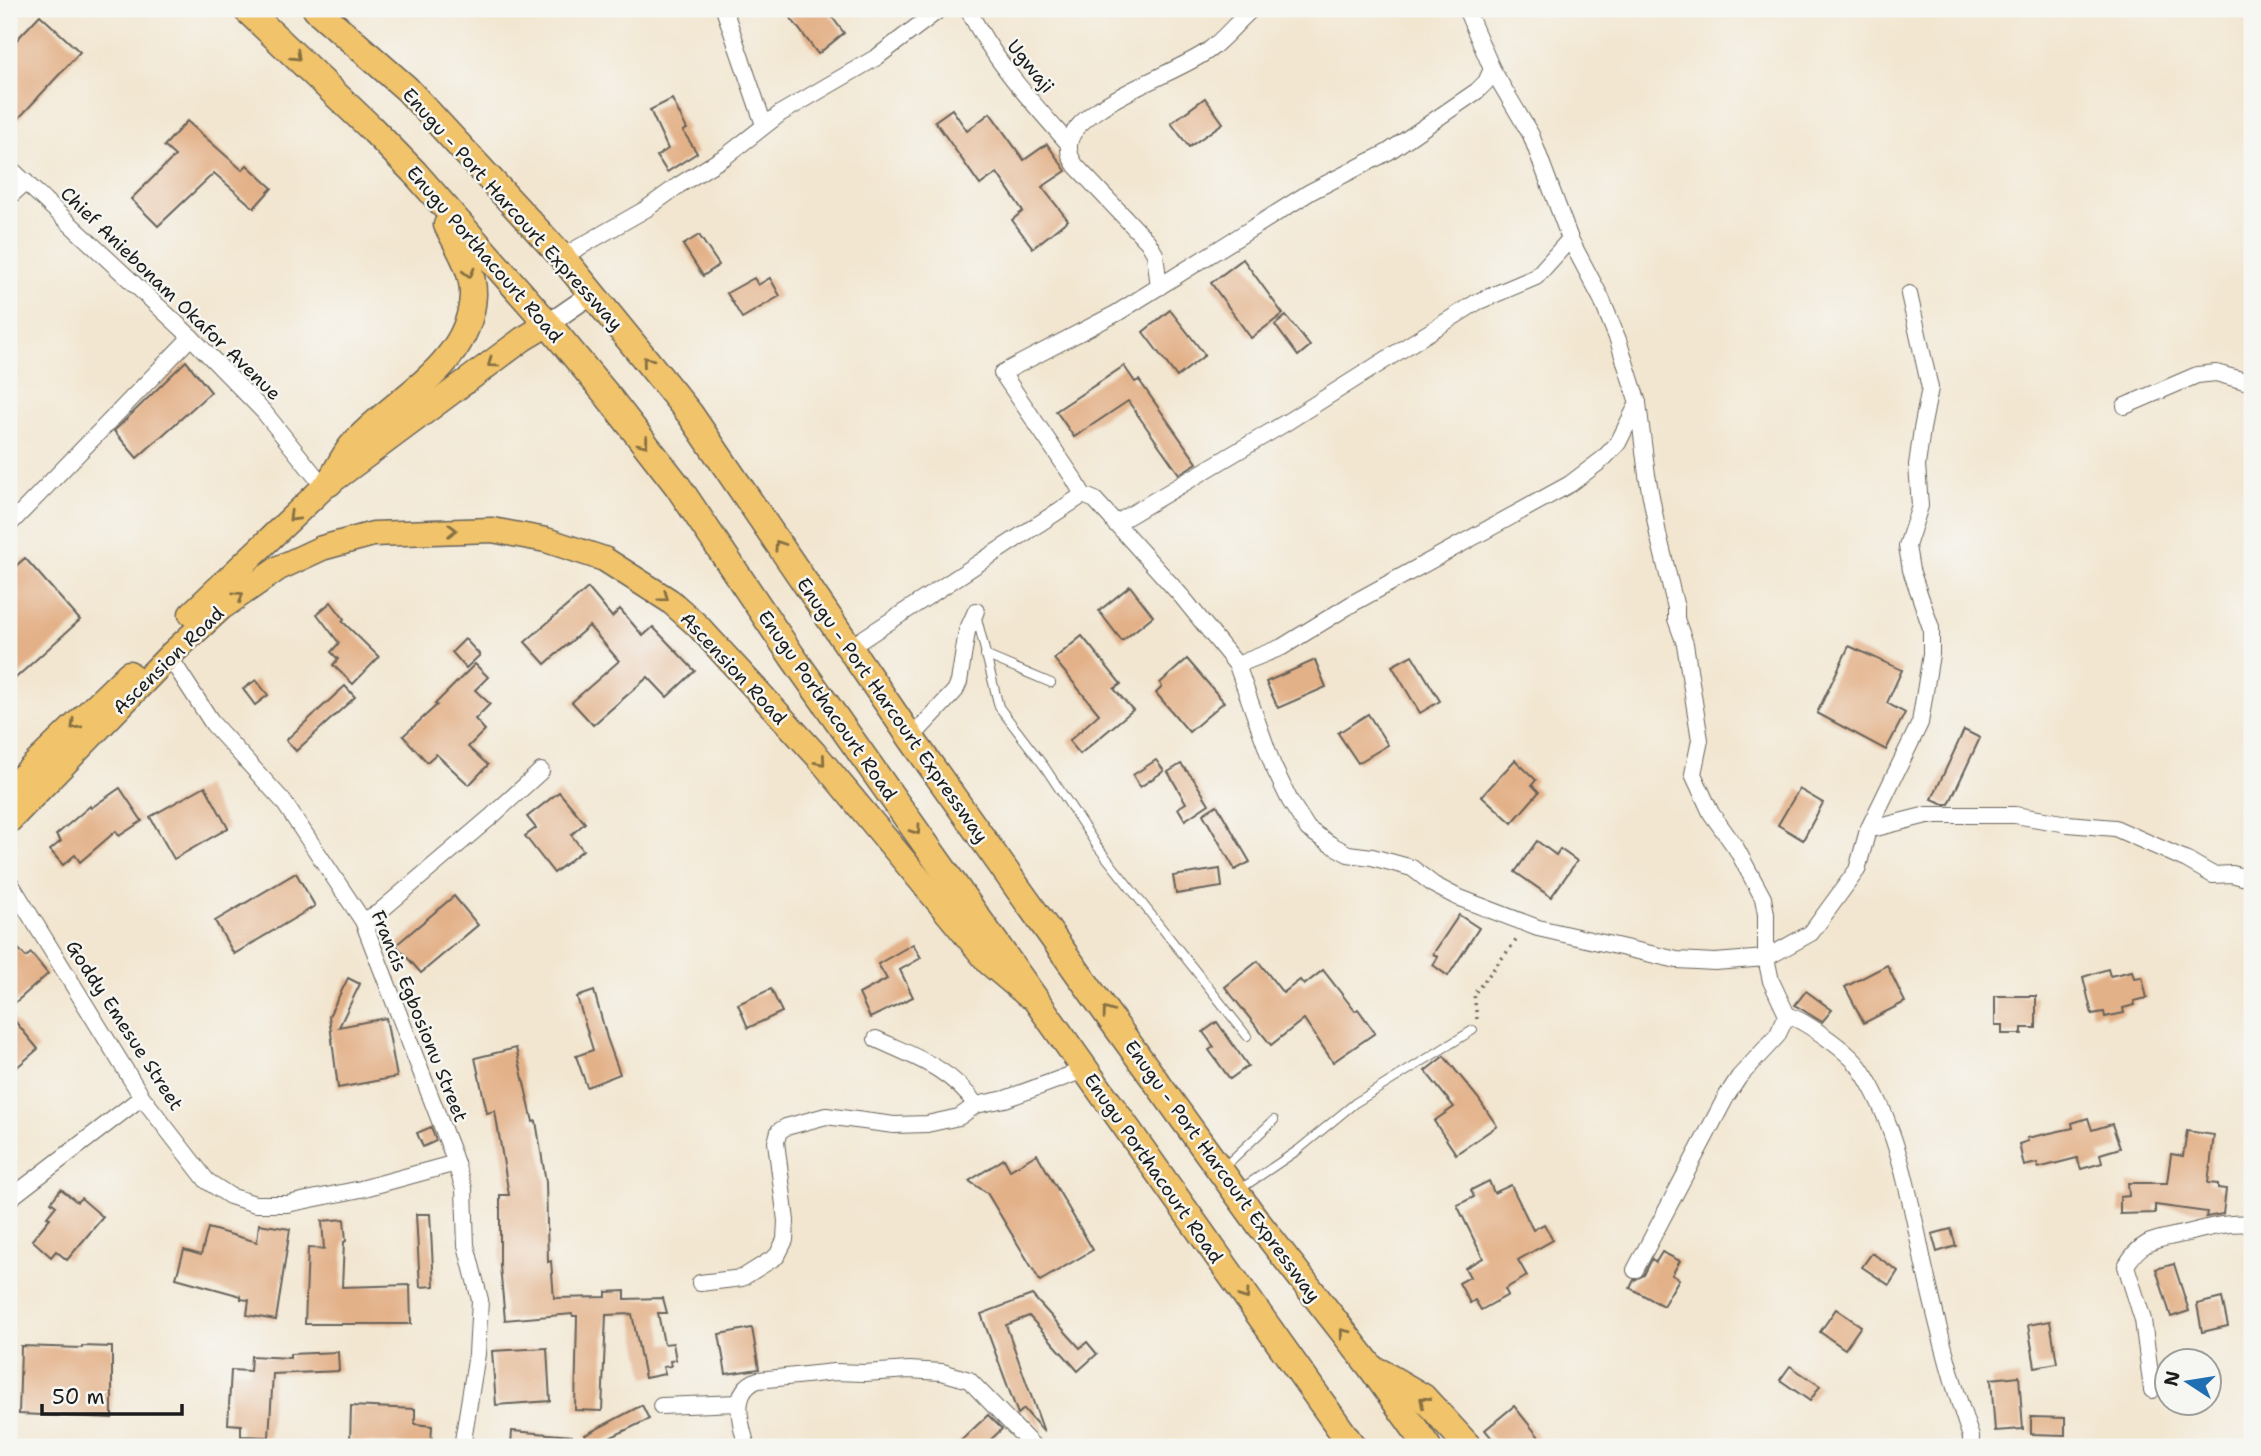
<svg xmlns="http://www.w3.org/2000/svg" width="2261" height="1456" font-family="'Shantell Sans',sans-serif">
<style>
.building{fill:#e3b188}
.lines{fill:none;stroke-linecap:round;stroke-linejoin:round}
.service-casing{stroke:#67635b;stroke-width:10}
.minor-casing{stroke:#67635b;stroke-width:18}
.tertiary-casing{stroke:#67635b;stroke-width:22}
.primary-casing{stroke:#67635b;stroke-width:27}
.trunk-casing{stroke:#67635b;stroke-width:29}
.path{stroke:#67635b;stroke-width:3.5;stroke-dasharray:2 5;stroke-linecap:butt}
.service{stroke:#fff;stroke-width:8}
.minor{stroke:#fff;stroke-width:16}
.tertiary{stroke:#fff;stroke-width:19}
.primary{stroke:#f1c36a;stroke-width:24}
.trunk{stroke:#f1c36a;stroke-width:26}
.oneway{stroke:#867043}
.labels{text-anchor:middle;stroke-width:5;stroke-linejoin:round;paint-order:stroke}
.street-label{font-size:19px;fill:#1c1c1c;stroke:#f6f6f2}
</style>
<rect width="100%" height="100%" fill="#f6f6f2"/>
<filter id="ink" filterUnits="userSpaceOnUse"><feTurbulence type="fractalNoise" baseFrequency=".0143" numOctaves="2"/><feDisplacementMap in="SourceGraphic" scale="14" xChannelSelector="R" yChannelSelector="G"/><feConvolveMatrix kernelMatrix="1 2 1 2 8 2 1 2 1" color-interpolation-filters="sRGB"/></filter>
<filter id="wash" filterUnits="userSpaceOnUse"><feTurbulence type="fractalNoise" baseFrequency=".00686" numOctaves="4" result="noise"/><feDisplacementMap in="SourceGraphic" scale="28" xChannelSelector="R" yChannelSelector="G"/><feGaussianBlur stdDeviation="1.57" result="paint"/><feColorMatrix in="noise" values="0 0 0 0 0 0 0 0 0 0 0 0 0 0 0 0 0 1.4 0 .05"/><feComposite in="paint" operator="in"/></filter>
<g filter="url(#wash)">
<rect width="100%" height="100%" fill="#f2e6d0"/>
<g id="blocks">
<!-- building -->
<g class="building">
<polygon points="784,9 826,9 844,33 818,54"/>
<polygon points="40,15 80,52 9,129 9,48"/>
<polygon points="1205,98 1223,123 1189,147 1171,123"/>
<polygon points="672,99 687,129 683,131 697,153 667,172 657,156 668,149 650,110"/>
<polygon points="952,109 967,131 990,113 1024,160 1047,144 1066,171 1042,187 1068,220 1033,248 1012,220 1023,211 997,173 980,185 935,121"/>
<polygon points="187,121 242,170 247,165 272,188 254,208 214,173 158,226 131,199 175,156 164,146"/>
<polygon points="699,235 719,265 703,276 683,245"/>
<polygon points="1243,259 1283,314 1251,338 1211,283"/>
<polygon points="754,278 758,285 770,278 780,296 742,318 727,293"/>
<polygon points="1170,310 1205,355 1177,377 1143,332"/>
<polygon points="1286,316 1310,346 1298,356 1275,325"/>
<polygon points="186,361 211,392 137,458 114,431"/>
<polygon points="1124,366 1135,382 1139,380 1197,463 1179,474 1128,401 1074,437 1056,411"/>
<polygon points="25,558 80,620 9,684 9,572"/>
<polygon points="1130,586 1153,616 1122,641 1099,611"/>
<polygon points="588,588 612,617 620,609 643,636 653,627 695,671 667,697 648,677 593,725 572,702 619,661 589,626 545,664 525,642"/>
<polygon points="331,602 344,619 342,621 379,657 353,684 333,665 338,659 331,652 339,643 317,614"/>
<polygon points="1082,636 1121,684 1114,689 1133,710 1080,754 1069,741 1099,714 1054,659"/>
<polygon points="465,639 480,655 466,668 452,652"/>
<polygon points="1849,646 1902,670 1887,703 1905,713 1886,750 1817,713"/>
<polygon points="1412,655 1440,701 1420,713 1392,666"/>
<polygon points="1187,659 1224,702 1189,732 1156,693 1162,687 1160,683"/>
<polygon points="1315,660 1326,687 1278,708 1266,682"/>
<polygon points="475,664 488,677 475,690 490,704 475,719 485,730 468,747 488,765 469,785 436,754 427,762 403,736 437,705 435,704"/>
<polygon points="256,680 268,695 255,705 243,689"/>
<polygon points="345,686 355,697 296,751 286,740"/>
<polygon points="1368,714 1388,745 1358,763 1338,733"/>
<polygon points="1964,730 1980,738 1949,804 1944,804 1932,799"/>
<polygon points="1156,760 1164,771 1140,787 1133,775"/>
<polygon points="1515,760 1536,780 1532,785 1539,792 1512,823 1482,796"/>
<polygon points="1181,764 1193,778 1209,804 1185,820 1178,808 1186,803 1168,772"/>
<polygon points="205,786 228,828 174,859 150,817"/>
<polygon points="120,788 142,821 119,836 116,831 80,862 75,855 63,865 50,850 61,841 56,835 90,806 91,808"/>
<polygon points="1799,789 1823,803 1803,840 1778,825"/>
<polygon points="559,792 585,823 571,835 583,850 554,873 525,836 536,828 527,817"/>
<polygon points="1217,805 1250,862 1235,870 1203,814"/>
<polygon points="1537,841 1556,855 1560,849 1577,861 1551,897 1515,872"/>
<polygon points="1220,869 1222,887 1176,894 1173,876"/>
<polygon points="296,873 315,906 234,954 215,921"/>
<polygon points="454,896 478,925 421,973 396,945"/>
<polygon points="1459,915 1479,928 1448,976 1433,965 1438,957 1433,954"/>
<polygon points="9,939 26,957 31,953 48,974 9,1008"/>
<polygon points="913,944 921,958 900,970 913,997 870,1018 859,994 887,979 878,964"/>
<polygon points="1258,961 1283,993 1300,980 1304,985 1323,970 1355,1011 1358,1009 1375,1033 1333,1062 1304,1019 1271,1045 1225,987"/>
<polygon points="1887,965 1905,1002 1864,1023 1845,987"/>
<polygon points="2108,969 2110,976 2132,971 2134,978 2142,977 2147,998 2134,1001 2135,1005 2123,1008 2124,1013 2105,1017 2104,1012 2092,1014 2083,977"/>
<polygon points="348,978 360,984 339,1027 386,1018 397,1077 338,1088 329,1016"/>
<polygon points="771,989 782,1012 748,1028 738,1004"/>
<polygon points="594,991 607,1038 620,1074 587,1087 576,1056 593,1050 577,997"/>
<polygon points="1806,991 1832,1010 1822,1022 1795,1005"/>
<polygon points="1995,996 2036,996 2036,1028 2022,1028 2022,1034 2002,1034 2002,1025 1995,1025"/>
<polygon points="9,1014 38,1049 9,1074"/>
<polygon points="1217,1022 1248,1066 1230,1079 1209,1050 1214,1047 1203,1032"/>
<polygon points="516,1048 533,1122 536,1121 546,1182 548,1262 551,1261 554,1298 606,1297 606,1292 625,1291 625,1299 663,1298 667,1313 658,1313 664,1344 673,1343 676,1360 670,1361 671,1366 663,1367 665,1374 645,1378 632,1314 606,1315 602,1411 575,1410 577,1316 573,1316 572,1314 505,1320 500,1266 500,1195 509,1195 495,1111 487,1113 475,1058"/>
<polygon points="1444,1056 1478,1098 1497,1126 1456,1154 1434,1121 1454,1107 1425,1071"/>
<polygon points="2088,1118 2092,1130 2112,1124 2120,1148 2100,1154 2102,1163 2081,1169 2077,1158 2038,1168 2037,1163 2024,1166 2019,1144 2028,1141 2027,1138 2073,1128 2072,1123"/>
<polygon points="431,1127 436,1141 423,1147 417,1133"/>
<polygon points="2187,1131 2214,1135 2208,1183 2218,1184 2218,1188 2226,1189 2223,1214 2206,1217 2207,1212 2155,1205 2155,1213 2120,1214 2120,1197 2129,1196 2128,1183 2167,1183 2171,1154 2183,1156"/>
<polygon points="1037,1154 1093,1250 1040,1281 987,1193 969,1181 1004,1159 1010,1170"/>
<polygon points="1489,1181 1494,1193 1511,1185 1533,1230 1544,1224 1553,1240 1518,1260 1527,1276 1505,1289 1508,1295 1481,1310 1475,1300 1470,1303 1459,1283 1470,1277 1465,1268 1483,1258 1457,1205 1474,1197 1471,1190"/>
<polygon points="61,1189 77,1202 81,1198 103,1217 67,1260 56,1251 51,1257 32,1240 50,1218 47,1217 56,1206 51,1202"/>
<polygon points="416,1214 430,1214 434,1286 420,1287"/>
<polygon points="344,1219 346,1241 344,1242 342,1287 410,1285 411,1324 305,1324 308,1248 324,1249 322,1221"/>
<polygon points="259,1224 290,1229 276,1320 247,1315 249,1300 241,1299 241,1296 176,1278 184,1250 201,1255 208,1228 257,1242"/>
<polygon points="1951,1229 1956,1246 1937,1252 1932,1234"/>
<polygon points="1662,1252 1680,1261 1672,1275 1679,1279 1663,1306 1630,1288 1634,1280 1644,1275 1652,1259 1656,1262"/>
<polygon points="1872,1253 1898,1271 1889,1285 1862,1267"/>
<polygon points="2174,1264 2189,1311 2171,1317 2156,1269"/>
<polygon points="1032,1295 1080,1348 1087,1342 1097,1354 1078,1371 1029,1316 1006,1325 1044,1432 1024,1409 1018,1414 981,1314"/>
<polygon points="2222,1298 2228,1326 2202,1332 2197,1304"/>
<polygon points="1836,1309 1861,1326 1845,1349 1820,1332"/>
<polygon points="2050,1321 2057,1363 2035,1367 2028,1325"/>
<polygon points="752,1328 759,1369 726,1374 719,1334"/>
<polygon points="21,1346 82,1348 82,1346 112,1347 112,1418 19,1414"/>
<polygon points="547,1348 550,1401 496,1405 492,1351"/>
<polygon points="338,1352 339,1371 273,1374 269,1437 241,1436 241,1425 228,1424 231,1370 250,1371 251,1356 290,1358 290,1354"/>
<polygon points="1790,1366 1820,1386 1810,1401 1780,1380"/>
<polygon points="2019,1376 2023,1429 1995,1431 1991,1379"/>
<polygon points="642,1405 649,1419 591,1447 585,1435"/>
<polygon points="351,1406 415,1409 415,1424 432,1426 431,1446 350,1442"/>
<polygon points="1514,1406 1547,1447 1499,1447 1485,1430"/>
<polygon points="988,1415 1002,1429 983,1447 954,1447"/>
<polygon points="2031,1417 2065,1418 2065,1435 2031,1434"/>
<polygon points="512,1431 572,1436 572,1447 511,1447"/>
</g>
</g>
</g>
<g filter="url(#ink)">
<use href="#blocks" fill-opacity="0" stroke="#67635b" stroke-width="2"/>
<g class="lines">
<defs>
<g id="service">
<polyline points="977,618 999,707 1044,766 1097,846 1247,1036"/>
<polyline points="985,655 1051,683"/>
<polyline points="1223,1168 1274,1120"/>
<polyline points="1239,1190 1298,1150 1355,1103 1473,1030"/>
</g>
<g id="minor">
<polyline points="724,9 764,125"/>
<path d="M 968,9 C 993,60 1031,101 1068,143"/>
<polyline points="1466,9 1492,69 1531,135 1570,239 1601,298 1618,340 1638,403 1647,475 1658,534 1676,608 1676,619 1685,644 1700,740 1693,774 1711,813 1736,848 1763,898 1766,914 1766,958 1771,981 1787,1015 1777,1036 1739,1077 1726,1097 1635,1270"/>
<polyline points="1492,69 1486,82 1477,91 1388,152 1310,192 1117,313 1002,373 1074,479 1083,495 1095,500 1183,598 1237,665 1273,766 1290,801 1308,829 1330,844 1348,854 1372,857 1412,868 1434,885 1457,897 1538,928 1677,960 1715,962 1766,958 1811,933 1857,870 1868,830 1920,723 1931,654 1931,628 1911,570 1907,546 1920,506 1917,465 1922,429 1930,388 1909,294"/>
<polyline points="9,167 191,337 264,412 324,487"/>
<polyline points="9,197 26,182"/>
<polyline points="562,257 646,209 679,185 726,156 781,113 877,57 940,9"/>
<path d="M 1159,287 L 1155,254 L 1148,242 L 1076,166 C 1072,160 1068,154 1069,146 C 1070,107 1179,73 1209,50 C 1224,39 1237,22 1252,9"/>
<polyline points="2125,406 2197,375 2216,373 2252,383"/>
<polyline points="1115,524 1287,422 1477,302 1536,277 1570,239"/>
<polyline points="9,525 191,337"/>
<polyline points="849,648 1083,495"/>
<polyline points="169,656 213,724 283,801 363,921 453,1155 464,1189 466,1245 480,1300 477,1354 462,1447"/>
<polyline points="1237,665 1282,647 1355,602 1570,484 1603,459 1618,443 1638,403"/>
<polyline points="911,738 955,691 959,682 967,631 976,611"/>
<polyline points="1868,830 1927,815 2015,815 2068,824 2115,828 2187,860 2213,875 2232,874 2246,878 2252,873"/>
<polyline points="9,881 142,1097 207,1181 230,1196 255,1204 287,1204 361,1189 456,1163"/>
<polyline points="363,921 378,913 493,815 541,771"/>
<path d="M 1787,1015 C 1806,1021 1849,1052 1860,1068 C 1897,1122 1911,1203 1924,1266 C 1937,1324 1951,1381 1971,1437 L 1971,1447"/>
<path d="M 876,1039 C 915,1057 950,1068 976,1105"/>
<polyline points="9,1199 142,1097"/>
<polyline points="700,1283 742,1278 777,1256 785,1240 786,1221 776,1142 779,1131 786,1127 826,1116 894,1125 927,1124 959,1117 976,1105 1005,1099 1084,1070"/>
<path d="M 2152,1390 L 2143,1320 L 2126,1266 C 2142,1237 2160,1240 2187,1233 C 2211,1227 2227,1222 2252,1224"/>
<polyline points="661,1406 739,1403"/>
<path d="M 747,1447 C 741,1425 729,1391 758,1380 L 834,1372 L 865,1373 L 909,1370 L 942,1372 L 969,1380 L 1034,1447"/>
</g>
<polyline id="tertiary" points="548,324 593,293"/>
<g id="primary">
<polyline points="191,614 324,487 523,339 548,324"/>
<polyline points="9,789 129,673"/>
<polyline points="9,821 169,656 221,608 279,568 322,548 373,534 492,530 546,540 604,559 670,601 698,626 819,758 989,963 1027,995"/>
</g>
<g id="trunk">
<polyline points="246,9 371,128 415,173 548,324 607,395 677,485 792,656 1353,1447"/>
<polyline points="316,9 407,89 562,257 690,414 911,738 1103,1008 1259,1224 1370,1366 1428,1447"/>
<path d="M 329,483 C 337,471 343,457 352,446 C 394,398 470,367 473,295 C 474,271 458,246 447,225"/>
<polyline points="1380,1372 1423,1397 1469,1447"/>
</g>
</defs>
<!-- service casing -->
<use href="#service" class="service-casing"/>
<!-- minor casing -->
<use href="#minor" class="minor-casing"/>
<!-- tertiary casing -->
<use href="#tertiary" class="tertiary-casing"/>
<!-- primary casing -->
<use href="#primary" class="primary-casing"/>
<!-- trunk casing -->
<use href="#trunk" class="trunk-casing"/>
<!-- path -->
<polyline class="path" points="1477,1019 1474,994 1518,938"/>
<!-- service -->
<use href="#service" class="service"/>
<!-- minor -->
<use href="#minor" class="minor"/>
<!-- tertiary -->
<use href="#tertiary" class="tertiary"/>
<!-- primary -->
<use href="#primary" class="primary"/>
<!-- trunk -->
<use href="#trunk" class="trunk"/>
</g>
<!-- one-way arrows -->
<defs><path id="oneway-chevron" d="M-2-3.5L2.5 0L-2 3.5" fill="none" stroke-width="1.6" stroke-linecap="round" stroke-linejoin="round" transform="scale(1.75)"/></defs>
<g class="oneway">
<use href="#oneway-chevron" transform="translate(296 56) rotate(44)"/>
<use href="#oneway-chevron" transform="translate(469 273) rotate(76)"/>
<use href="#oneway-chevron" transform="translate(647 361) rotate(-129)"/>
<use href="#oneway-chevron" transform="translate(492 363) rotate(143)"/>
<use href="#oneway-chevron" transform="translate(644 443) rotate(52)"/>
<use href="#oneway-chevron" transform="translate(293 517) rotate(136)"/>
<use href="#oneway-chevron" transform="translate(452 530) rotate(-1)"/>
<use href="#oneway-chevron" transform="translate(779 545) rotate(-124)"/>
<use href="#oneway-chevron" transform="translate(239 596) rotate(-34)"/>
<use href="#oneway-chevron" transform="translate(664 597) rotate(36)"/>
<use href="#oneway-chevron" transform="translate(75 725) rotate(136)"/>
<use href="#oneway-chevron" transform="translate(821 761) rotate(49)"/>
<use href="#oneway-chevron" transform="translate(916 830) rotate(55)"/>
<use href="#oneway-chevron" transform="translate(1107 1012) rotate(-126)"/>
<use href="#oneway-chevron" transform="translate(1245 1295) rotate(55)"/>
<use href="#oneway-chevron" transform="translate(1344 1333) rotate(-128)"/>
<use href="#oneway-chevron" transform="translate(1424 1401) rotate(-139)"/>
</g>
</g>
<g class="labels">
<!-- street labels -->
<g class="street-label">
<text transform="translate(1031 66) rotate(51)" y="7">Ugwaji</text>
<text transform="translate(513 209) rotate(48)" y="7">Enugu - Port Harcourt Expressway</text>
<text transform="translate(485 254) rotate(49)" y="7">Enugu Porthacourt Road</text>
<text transform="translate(171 293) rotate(44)" y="7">Chief Aniebonam Okafor Avenue</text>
<text transform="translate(168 660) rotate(-44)" y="7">Ascension Road</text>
<text transform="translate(734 668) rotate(47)" y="7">Ascension Road</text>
<text transform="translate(828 705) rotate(55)" y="7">Enugu Porthacourt Road</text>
<text transform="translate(893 710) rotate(55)" y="7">Enugu - Port Harcourt Expressway</text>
<text transform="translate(420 1016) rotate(68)" y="7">Francis Egbosionu Street</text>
<text transform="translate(125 1025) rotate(57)" y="7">Goddy Emesue Street</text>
<text transform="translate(1154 1168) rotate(55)" y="7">Enugu Porthacourt Road</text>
<text transform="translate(1223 1171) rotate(54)" y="7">Enugu - Port Harcourt Expressway</text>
</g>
</g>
<!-- margin -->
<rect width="2261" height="1456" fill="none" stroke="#f6f6f2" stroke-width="35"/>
<!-- north arrow -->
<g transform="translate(2188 1382) rotate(282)"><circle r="33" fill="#f6f6f2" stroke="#9f9f9c" stroke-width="2"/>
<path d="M0-5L12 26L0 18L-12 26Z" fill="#1f6fb2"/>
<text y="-10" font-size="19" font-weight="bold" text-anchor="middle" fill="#1c1c1c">N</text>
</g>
<!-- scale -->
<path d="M42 1404v10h140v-10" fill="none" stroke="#1c1c1c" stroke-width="3.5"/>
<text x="52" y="1404" font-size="21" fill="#1c1c1c" stroke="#f6f6f2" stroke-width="5" paint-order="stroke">50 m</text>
</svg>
